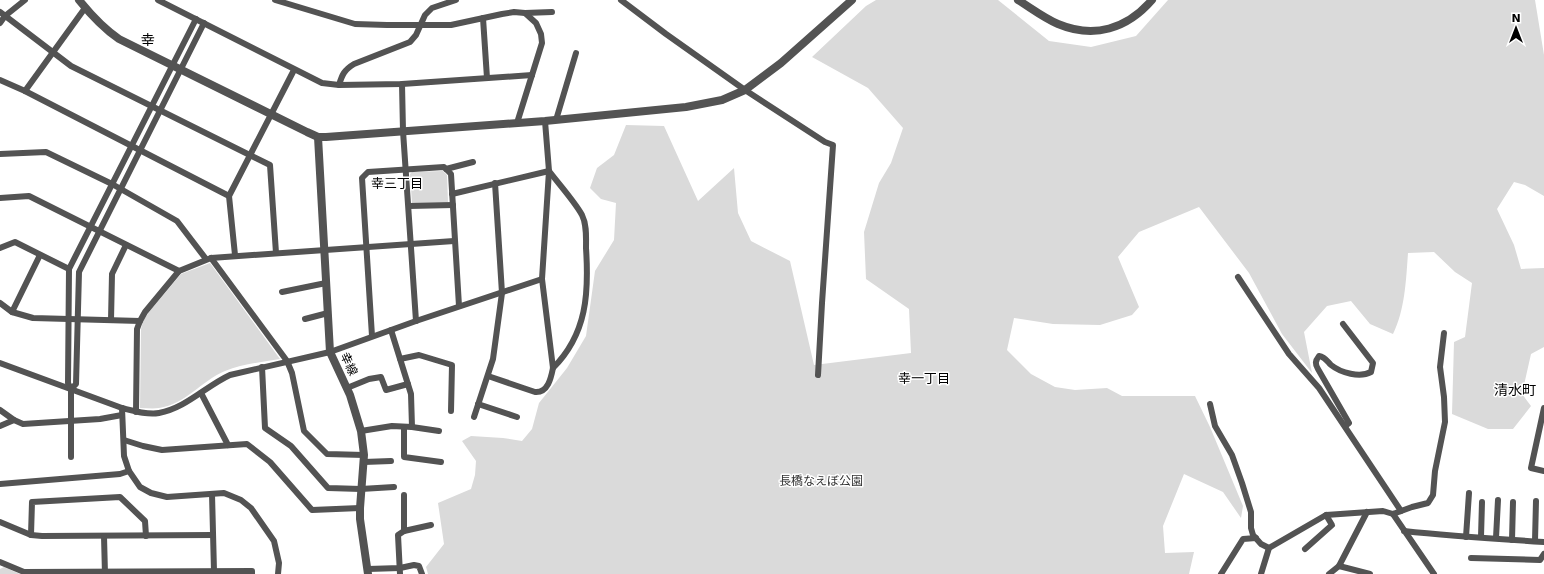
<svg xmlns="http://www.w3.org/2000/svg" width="1544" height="574" font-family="'DejaVu Sans','Noto Sans JP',sans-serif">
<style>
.green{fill:#dadada}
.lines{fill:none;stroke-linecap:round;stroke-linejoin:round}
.minor{stroke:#535353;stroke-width:6}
.tertiary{stroke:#535353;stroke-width:8}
.labels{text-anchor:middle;stroke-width:3;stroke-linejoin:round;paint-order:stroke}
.street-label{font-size:12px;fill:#000;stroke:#fff}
.park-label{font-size:12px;fill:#313131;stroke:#fff}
.neighbourhood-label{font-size:13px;fill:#000;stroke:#fff}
.quarter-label{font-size:14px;fill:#000;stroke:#fff}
</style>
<rect width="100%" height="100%" fill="#fff"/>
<!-- green -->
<g class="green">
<path d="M 876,0 L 998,0 L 1049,41 L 1091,47 L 1136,36 L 1168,0 L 1535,0 L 1544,55 L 1544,196 L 1525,185 L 1514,182 L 1497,209 L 1514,245 L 1521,269 L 1544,268 L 1544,347 L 1531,354 L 1522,394 L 1531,406 L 1513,429 L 1488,429 L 1452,414 L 1454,342 L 1465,337 L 1472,283 L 1455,272 L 1434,252 L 1408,253 C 1406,280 1405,310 1393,334 L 1370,324 L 1351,301 L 1327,306 L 1304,332 L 1312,373 L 1282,334 L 1249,273 L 1199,207 L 1139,232 L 1118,257 L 1139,307 L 1132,315 L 1100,325 L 1053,324 L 1014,318 L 1007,350 L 1031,374 L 1055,387 L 1075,390 L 1107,388 L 1122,396 L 1195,396 L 1210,427 L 1243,506 L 1241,518 L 1223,492 L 1184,474 L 1163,526 L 1165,553 L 1194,552 L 1189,574 L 428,574 L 426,567 L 444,544 L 438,503 L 471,489 L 475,475 L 476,461 L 462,441 L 471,436 L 503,438 L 522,441 L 532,429 L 539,403 L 567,368 L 586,336 L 595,271 L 614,240 L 616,203 L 601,199 L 590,188 L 597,168 L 614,155 L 626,125 L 664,126 L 698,201 L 734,168 L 738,213 L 751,241 L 790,261 L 814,365 L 911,353 L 909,309 L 866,279 L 864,232 L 879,183 L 891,163 L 903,128 L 868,88 L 812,57 L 866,6 Z"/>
<polygon points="443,171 447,175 448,202 446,203 415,204 412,203 410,174 412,172"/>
<path d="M 210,263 L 280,359 C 262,362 242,364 225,371 C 201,381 186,404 159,408 C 153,409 146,408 140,408 L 141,329 L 143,321 L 149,312 L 181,274 Z"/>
<polygon points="4,567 20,574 0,574 0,569"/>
</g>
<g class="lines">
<!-- minor -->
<g class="minor">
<polyline points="158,0 322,83 339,85 402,84 532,75"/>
<polyline points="275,0 355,24 387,25 451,25 502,14 514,12 525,13 536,23 541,34 542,43 517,123"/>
<polyline points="621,0 666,34 745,90 825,142 833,145 822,303 818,375"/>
<polyline points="0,12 71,66 270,165 276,253"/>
<polyline points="525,13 552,12"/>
<polyline points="483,18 487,78"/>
<polyline points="0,23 5,16 25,0"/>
<polyline points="0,80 25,91 229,196"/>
<polyline points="402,84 403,131 416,321"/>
<path d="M 339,85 C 342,75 344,70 354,64 L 410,42 L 416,35 L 425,15 L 432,8 L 456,0"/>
<polyline points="25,91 85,8"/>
<polyline points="556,120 576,53"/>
<polyline points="0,154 46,152 112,184 177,221 206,259"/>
<polyline points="446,169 473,162"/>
<path d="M 452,194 L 549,171 C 558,183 575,202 582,215 C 587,225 586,237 586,248 C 589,293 587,334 553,368"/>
<polyline points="0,198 29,196 179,271"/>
<polyline points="409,206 453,205"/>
<polyline points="0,248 15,242 69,269"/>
<polyline points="235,255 229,196 294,70"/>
<polyline points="211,258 287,361 292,373 304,431 327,454 364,455"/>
<polyline points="1238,277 1289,354 1319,388 1401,511"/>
<polyline points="282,292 326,283"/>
<polyline points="0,303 12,312 33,318 140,321"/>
<polyline points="12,312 40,255"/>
<polyline points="305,319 328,313"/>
<polyline points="111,320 112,274 126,245"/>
<path d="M 1343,324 L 1373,363 L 1371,372 C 1360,378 1341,373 1331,365 C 1327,361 1325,357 1319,356 C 1315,361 1315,364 1318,369 L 1349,423 L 1345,426"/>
<polyline points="372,336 362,178 368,172 444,167 451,174 459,306"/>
<polyline points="400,359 419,355 452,365 451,411"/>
<path d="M 0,363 L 122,408 C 134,411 147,415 159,413 C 186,408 206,386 230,375 L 330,352 L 416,321 L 542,279"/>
<polyline points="262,367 265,428 291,446 328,488 361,489 394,487"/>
<path d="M 488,376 L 535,392 C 548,393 551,378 553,368 L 542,279 L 549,171 L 545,121"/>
<polyline points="347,388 369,379 381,377 386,390 408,384"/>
<polyline points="71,389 76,384 79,272 204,23"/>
<polyline points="201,393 228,445"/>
<polyline points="478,404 517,417"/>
<polyline points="1210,404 1215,426 1232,455 1242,483 1251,512 1251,528 1253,535 1261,544 1269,548"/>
<polyline points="122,408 124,456 129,471 140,487 151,493 167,497 224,493 241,500 251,508 274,541 279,563 278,574"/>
<polyline points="1544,408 1531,468 1544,471"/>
<polyline points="0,410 14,420 23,424 100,419 122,415"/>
<polyline points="136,412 137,329 140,321 145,312 179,271 211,258 454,241"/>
<polyline points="474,417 493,359 502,293 495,183"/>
<polyline points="0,426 14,420"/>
<polyline points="404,427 404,457 441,462"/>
<polyline points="412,427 439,431"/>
<polyline points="361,431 392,426 412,427 411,394 391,330"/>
<polyline points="124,440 143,446 162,450 247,444 270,462 312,510 360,508"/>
<polyline points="71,457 71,389 68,383 69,269 196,19"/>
<polyline points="364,462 391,461"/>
<polyline points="0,484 120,474 129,471"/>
<polyline points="212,494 214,571"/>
<polyline points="404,495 404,531"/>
<polyline points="1393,514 1434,574"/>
<polyline points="0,522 31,535 42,536 213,535"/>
<path d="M 1404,531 C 1450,536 1497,539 1544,542"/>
<polyline points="31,535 32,502 120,497 145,521 146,536"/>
<polyline points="104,536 105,574"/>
<polyline points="1466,537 1469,493"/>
<polyline points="1481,537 1482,502"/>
<polyline points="1496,538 1498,500"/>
<polyline points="1512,540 1513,502"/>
<polyline points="1535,541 1536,501"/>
<polyline points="1305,549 1332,525 1326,515"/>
<polyline points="1471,558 1540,560 1544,554"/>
<polyline points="0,562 24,572 252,571 252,574"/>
<polyline points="1339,566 1370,574"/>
<polyline points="368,569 400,568 414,565 419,566 422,574"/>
<polyline points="400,574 398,535 404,531 431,525"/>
<polyline points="1221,574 1243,539 1256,538"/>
<polyline points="1261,574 1269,548 1326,515 1383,511 1393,514 1412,507 1428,503 1433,495 1435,471 1445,422 1444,397 1440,367 1444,333"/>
<polyline points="1329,574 1339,566 1367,512"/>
</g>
<!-- tertiary -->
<g class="tertiary">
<path d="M 79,0 C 91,15 103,28 119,39 L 307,132 L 318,137 L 326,137 L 545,121 L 686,107 L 722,100 L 745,90 L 781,63 L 852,0"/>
<path d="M 1018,0 C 1031,8 1044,18 1058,24 C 1094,39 1127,29 1152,0"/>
<polyline points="318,137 330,352 350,395 361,431 364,455 360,508 360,519 368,574"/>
</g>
</g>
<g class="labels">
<!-- street labels -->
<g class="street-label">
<text transform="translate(349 364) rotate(65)" y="4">幸線</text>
</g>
<!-- park labels -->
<g class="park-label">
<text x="821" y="485">長橋なえぼ公園</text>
</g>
<!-- neighbourhood labels -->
<g class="neighbourhood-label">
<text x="397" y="188">幸三丁目</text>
<text x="924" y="383">幸一丁目</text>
</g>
<!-- quarter labels -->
<g class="quarter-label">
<text x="148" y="45">幸</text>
<text x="1515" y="395">清水町</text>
</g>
</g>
<!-- north arrow -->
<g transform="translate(1516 28)" stroke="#ffffff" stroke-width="3" paint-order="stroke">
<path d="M0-3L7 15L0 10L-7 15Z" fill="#000000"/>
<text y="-6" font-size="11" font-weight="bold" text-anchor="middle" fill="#000000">N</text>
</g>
</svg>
